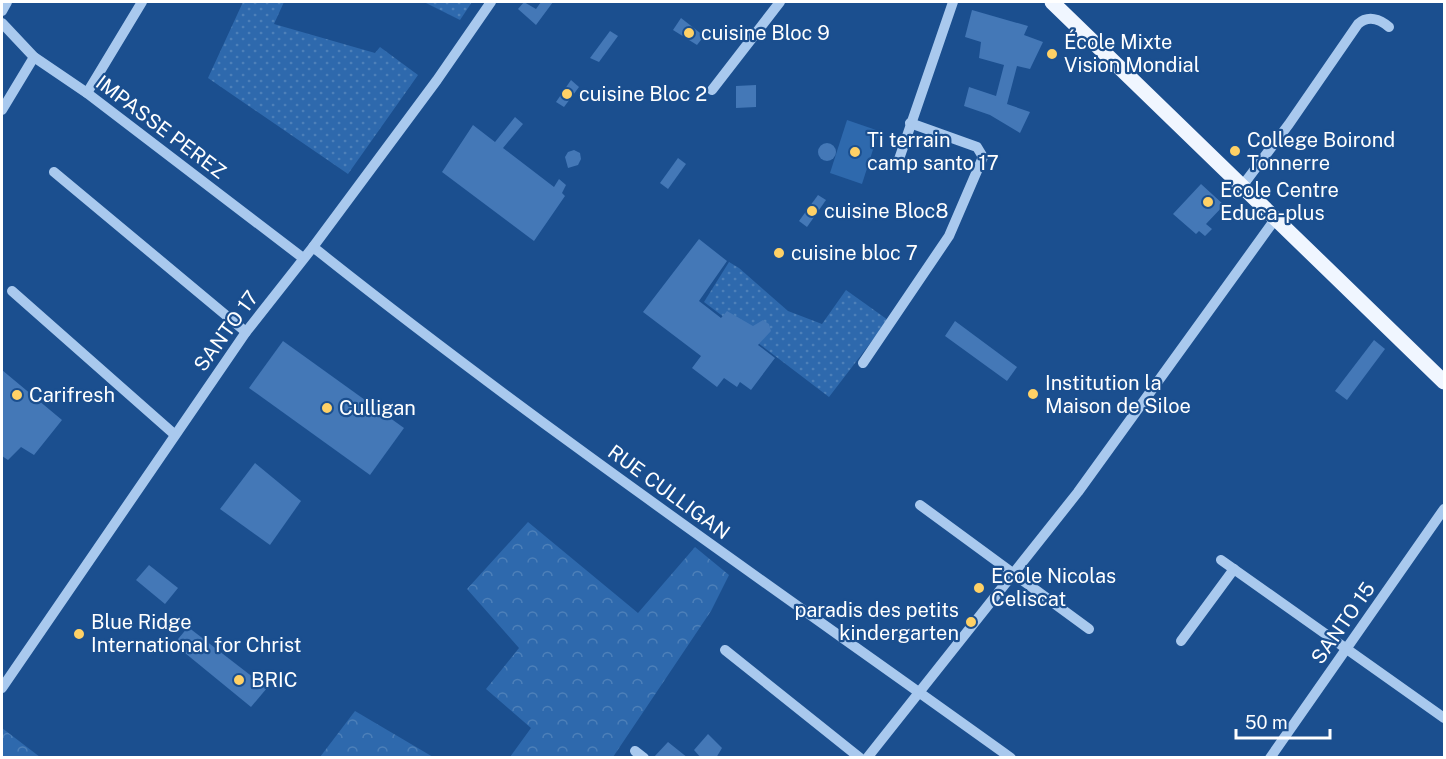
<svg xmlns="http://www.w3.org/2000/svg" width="1446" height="759" font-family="'Public Sans',sans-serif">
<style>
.grass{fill:url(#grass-dots)}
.forest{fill:url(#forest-crowns)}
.park{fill:#2e69ad}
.building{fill:#4478b7}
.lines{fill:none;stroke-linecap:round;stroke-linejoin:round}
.minor{stroke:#a9c9ee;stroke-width:10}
.major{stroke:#f0f6ff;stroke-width:15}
.poi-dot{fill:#ffd166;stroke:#1b4f8f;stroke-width:2}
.labels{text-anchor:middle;stroke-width:4.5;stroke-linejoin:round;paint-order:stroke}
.poi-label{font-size:20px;fill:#fff;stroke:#1b4f8f;text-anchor:start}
.street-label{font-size:20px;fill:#fff;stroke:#1b4f8f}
</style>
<defs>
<pattern id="grass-dots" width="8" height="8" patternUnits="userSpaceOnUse" patternTransform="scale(1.5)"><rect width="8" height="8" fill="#2e69ad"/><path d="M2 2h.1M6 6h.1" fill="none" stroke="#4d80b9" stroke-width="1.8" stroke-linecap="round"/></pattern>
<pattern id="forest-crowns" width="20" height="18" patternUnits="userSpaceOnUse" patternTransform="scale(1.5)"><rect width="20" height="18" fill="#2e69ad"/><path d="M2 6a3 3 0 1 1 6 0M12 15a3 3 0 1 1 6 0" fill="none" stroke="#4d80b9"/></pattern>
</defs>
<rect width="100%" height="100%" fill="#1b4f8f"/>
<!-- grass -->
<g class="grass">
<polygon points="243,2 284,2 274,24 375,53 380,47 418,75 348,174 208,78"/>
<polygon points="424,2 472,2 460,20"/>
<polygon points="729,262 739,268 788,311 822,324 846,290 888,320 829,397 704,302"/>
</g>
<!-- forest -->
<g class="forest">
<polygon points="528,522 638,613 695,547 729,575 711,611 613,757 510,757 531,728 486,689 519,648 467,589"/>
<polygon points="355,711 433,757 320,757"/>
<polygon points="2,728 40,757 2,757"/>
</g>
<!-- park -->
<polygon class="park" points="847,120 879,131 862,184 830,173"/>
<!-- building -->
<g class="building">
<polygon points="524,2 536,9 541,2 553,2 536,25 518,9"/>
<polygon points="972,10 1028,26 1024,35 1043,42 1030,69 1017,66 1007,104 1030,112 1020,133 990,115 964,106 969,87 996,96 1004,65 979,58 981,42 965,37"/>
<polygon points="681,18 704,36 697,45 673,30"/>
<polygon points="610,31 618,36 599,62 590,58"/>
<polygon points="571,80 579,87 564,107 556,102"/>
<polygon points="756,85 756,107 736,108 736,86"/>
<polygon points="515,117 523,124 503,148 554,187 559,179 566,185 562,193 565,196 534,241 442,172 473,125 495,142"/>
<circle cx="827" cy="152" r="9"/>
<polygon points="574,150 580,153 581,159 578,165 568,168 565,157 568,152"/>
<polygon points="678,158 686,164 668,189 660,183"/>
<polygon points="1201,184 1224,205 1206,224 1212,229 1205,236 1199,231 1196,234 1173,214"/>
<polygon points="818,195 826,200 807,227 799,221"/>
<polygon points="699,239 727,261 699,301 721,318 727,311 753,326 763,320 769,324 771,331 758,345 775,358 751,390 740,382 737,387 724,378 717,387 692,368 701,356 643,312"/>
<polygon points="955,321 1017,367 1007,381 945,336"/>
<polygon points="1374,340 1385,349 1347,400 1335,391"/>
<polygon points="283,341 404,428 370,475 249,388"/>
<polygon points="2,370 62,420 34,455 21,447 8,460 2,456"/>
<polygon points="255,463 301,501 270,545 220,509"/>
<polygon points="149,565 178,588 165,604 136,580"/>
<polygon points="188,627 267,688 251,707 174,644"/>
<polygon points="708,734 722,748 716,758 701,758 694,750"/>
<polygon points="668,742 688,758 653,758"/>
</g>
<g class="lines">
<!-- minor -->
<g class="minor">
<polyline points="2,11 7,2"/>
<polyline points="2,23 34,57 87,93 303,258"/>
<polyline points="712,90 780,2"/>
<polyline points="87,93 142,2"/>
<polyline points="2,110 34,57"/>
<polyline points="897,165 953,2"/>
<polyline points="54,172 246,332"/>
<path d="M 1243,185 L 1289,124 L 1358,24 C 1368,15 1380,19 1389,27"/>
<path d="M 313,247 C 539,427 777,590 1011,758"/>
<polyline points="12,291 174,434"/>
<polyline points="863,363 949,236 983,157 977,147 910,123"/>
<polyline points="920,505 1089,629"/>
<polyline points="1221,560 1444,718"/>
<polyline points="1181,641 1234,569"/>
<polyline points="725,650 860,758"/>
<polyline points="2,688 246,332 313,247 437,80 491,2"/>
<polyline points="635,751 644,758"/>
<polyline points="867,758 1078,492 1276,218"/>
<polyline points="1270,758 1444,509"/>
</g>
<!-- major -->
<polyline class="major" points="1052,2 1444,382"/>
</g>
<!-- markers -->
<g class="poi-dot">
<circle cx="689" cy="33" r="6"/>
<circle cx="1052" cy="54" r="6"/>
<circle cx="567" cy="94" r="6"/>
<circle cx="1235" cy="151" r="6"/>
<circle cx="855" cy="152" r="6"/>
<circle cx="1208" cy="202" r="6"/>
<circle cx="812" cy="211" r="6"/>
<circle cx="779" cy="253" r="6"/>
<circle cx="1033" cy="394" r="6"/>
<circle cx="17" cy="395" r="6"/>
<circle cx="327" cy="408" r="6"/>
<circle cx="979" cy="588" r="6"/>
<circle cx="971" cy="622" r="6"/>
<circle cx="79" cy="634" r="6"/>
<circle cx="239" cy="680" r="6"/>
</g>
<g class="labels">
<!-- poi labels -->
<g class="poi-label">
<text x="701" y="40">cuisine Bloc 9</text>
<text x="1064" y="49">École Mixte<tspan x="1064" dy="23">Vision Mondial</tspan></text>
<text x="579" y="101">cuisine Bloc 2</text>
<text x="867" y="147">Ti terrain<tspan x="867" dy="23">camp santo 17</tspan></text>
<text x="1247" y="147">College Boirond<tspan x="1247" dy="23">Tonnerre</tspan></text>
<text x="1220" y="197">Ecole Centre<tspan x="1220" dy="23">Educa-plus</tspan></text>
<text x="824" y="218">cuisine Bloc8</text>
<text x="791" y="260">cuisine bloc 7</text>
<text x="1045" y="390">Institution la<tspan x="1045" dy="23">Maison de Siloe</tspan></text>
<text x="29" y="402">Carifresh</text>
<text x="339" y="415">Culligan</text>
<text x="991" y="583">Ecole Nicolas<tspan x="991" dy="23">Celiscat</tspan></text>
<text x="959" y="617" text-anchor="end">paradis des petits<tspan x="959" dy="23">kindergarten</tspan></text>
<text x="91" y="629">Blue Ridge<tspan x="91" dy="23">International for Christ</tspan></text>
<text x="251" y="687">BRIC</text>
</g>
<!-- street labels -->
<g class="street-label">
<text transform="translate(161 127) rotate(37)" y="7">IMPASSE PEREZ</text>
<text transform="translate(226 331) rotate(-54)" y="7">SANTO 17</text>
<text transform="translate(669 492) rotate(36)" y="7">RUE CULLIGAN</text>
<text transform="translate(1343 623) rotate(-55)" y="7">SANTO 15</text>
</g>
</g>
<!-- border -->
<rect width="1446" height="759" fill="none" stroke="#ffffff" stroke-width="6"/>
<!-- scale -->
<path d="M1236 729v9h94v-9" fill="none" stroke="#ffffff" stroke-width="3"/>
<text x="1245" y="729" font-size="18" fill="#ffffff" stroke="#1b4f8f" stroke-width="4.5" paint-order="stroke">50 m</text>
</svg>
